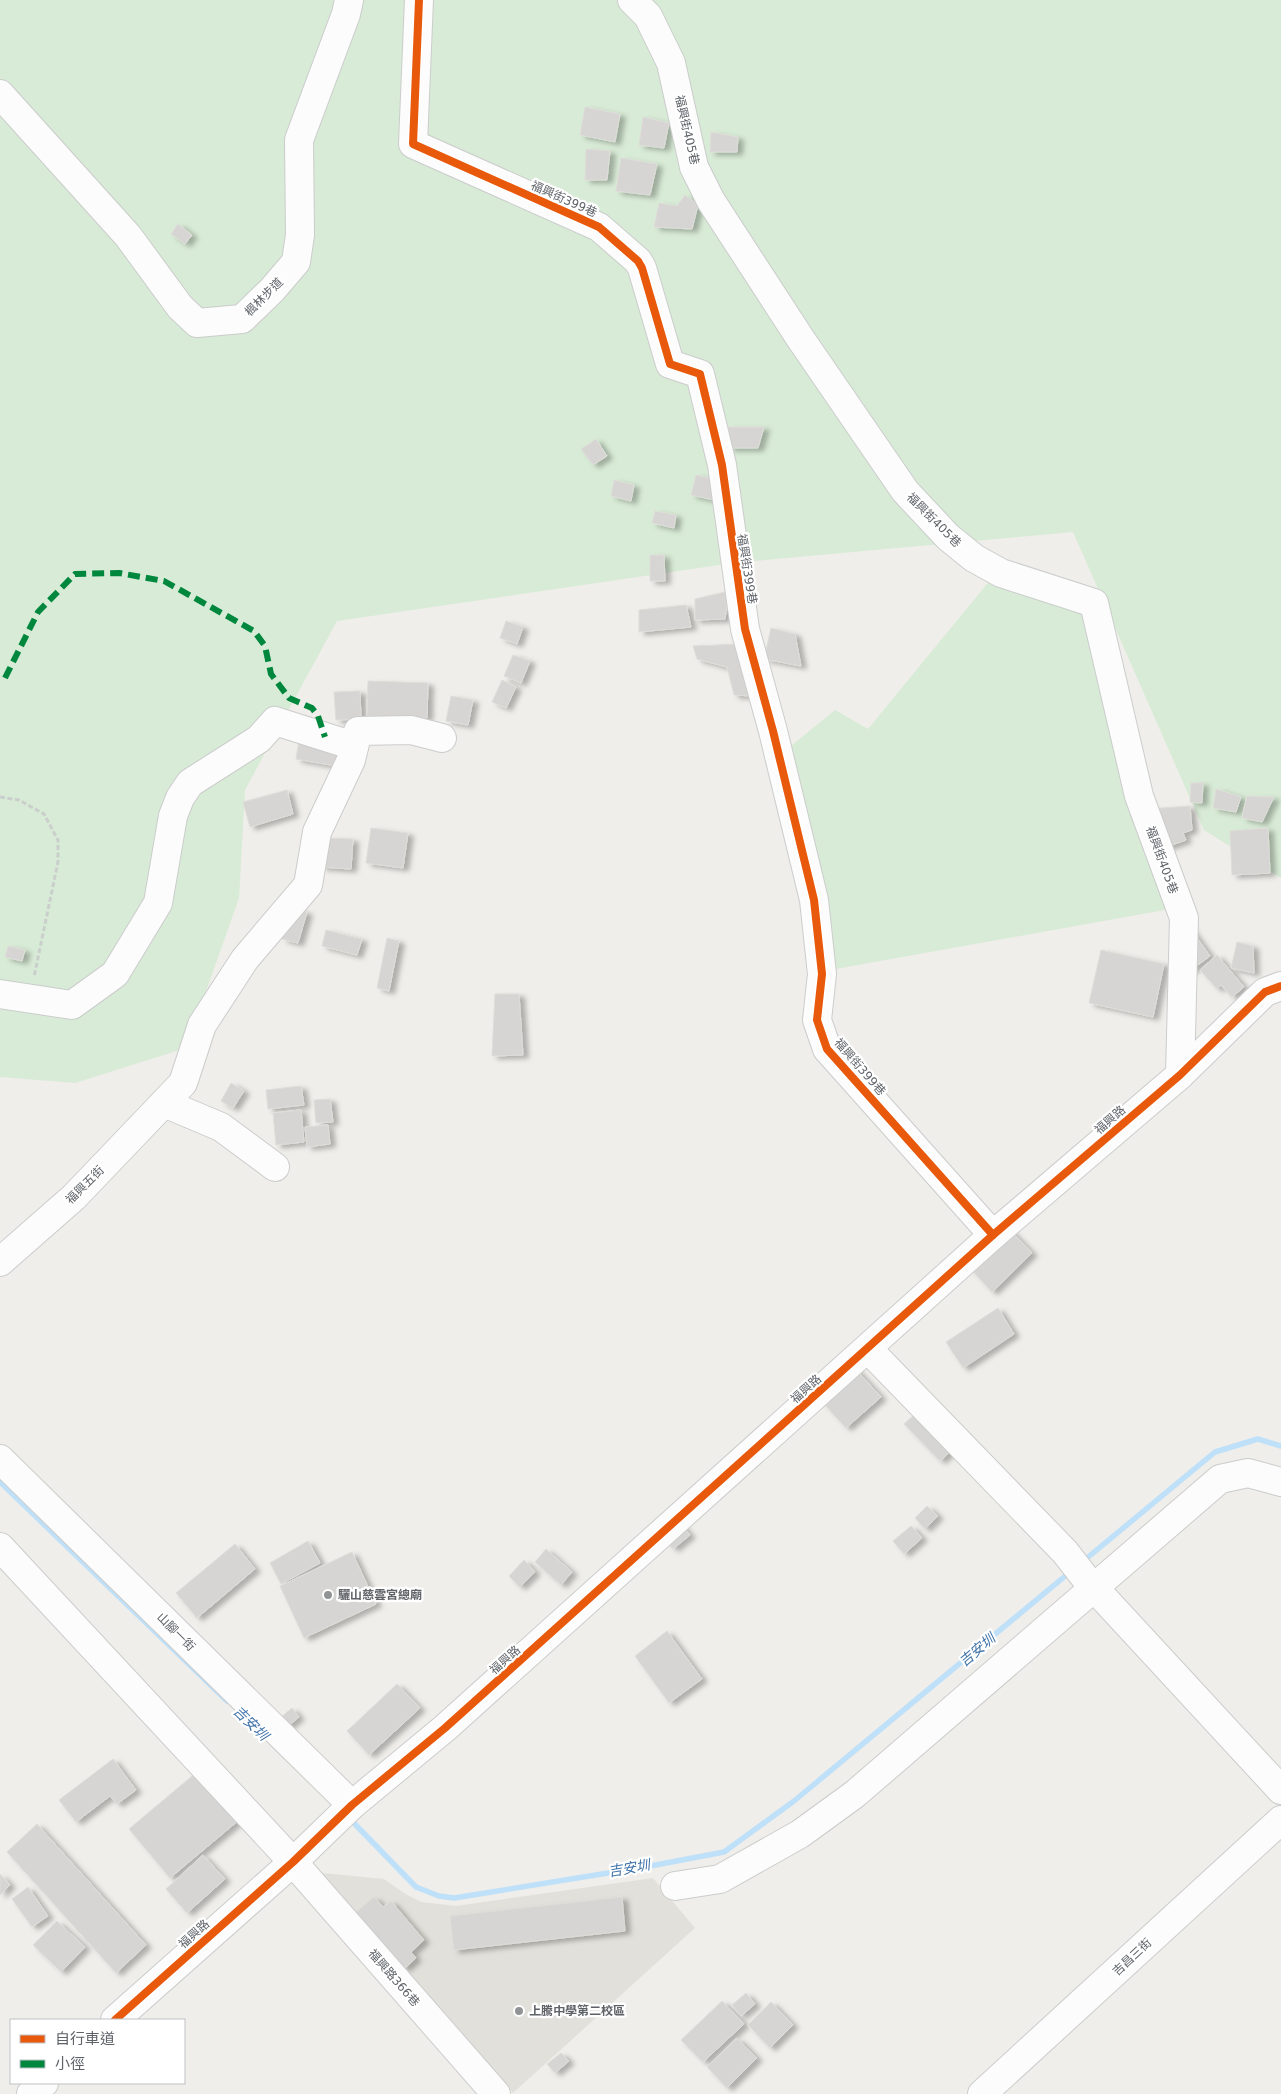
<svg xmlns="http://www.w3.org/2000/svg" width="1281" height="2094" font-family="'DejaVu Sans','Noto Sans TC',sans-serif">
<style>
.education{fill:#e2e0da}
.green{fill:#d8ebd6}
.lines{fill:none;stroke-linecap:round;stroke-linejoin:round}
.stream{stroke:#bfe0f9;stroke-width:5.5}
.building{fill:#d6d5d3;stroke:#deddd9;filter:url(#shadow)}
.minor-casing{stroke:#cbcccc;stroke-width:30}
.path{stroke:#cacfcc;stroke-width:3;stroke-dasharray:5 2.5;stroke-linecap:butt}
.minor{stroke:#fdfcfc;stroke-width:28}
.quiet{stroke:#00873e;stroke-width:6;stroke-dasharray:12 6;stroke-linecap:butt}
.cycleway-casing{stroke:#fff;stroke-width:11}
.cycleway{stroke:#e8590c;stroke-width:8}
.poi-dot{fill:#919496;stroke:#fff;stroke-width:2}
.labels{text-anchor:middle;stroke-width:4.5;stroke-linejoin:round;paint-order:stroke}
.street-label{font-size:12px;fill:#5f6368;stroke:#fff}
.poi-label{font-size:12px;font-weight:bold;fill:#5f6368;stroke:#fff;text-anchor:start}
.water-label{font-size:14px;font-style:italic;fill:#4174aa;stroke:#fff}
</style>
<defs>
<filter id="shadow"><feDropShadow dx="5.5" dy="3" stdDeviation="2.5" flood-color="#0004"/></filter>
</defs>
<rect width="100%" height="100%" fill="#efeeea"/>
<!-- education -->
<polygon class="education" points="302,1871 384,1879 407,1895 422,1902 456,1906 653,1878 695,1928 513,2093"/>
<!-- green -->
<g class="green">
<polygon points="0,0 1281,0 1281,878 1204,830 1073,532 733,563 337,621 245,790 239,898 186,1048 75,1083 0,1077"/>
<polygon points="991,579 1070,602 1091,619 1124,796 1170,909 830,970 786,750 835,710 868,729"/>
</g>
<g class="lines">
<!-- stream -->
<g class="stream">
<polyline points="0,1482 227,1701"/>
<polyline points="1081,1563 1215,1452 1258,1439 1281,1446"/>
<polyline points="349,1818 416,1887 439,1896 454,1898 645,1867 724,1852 794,1801 1070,1572"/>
</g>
</g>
<!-- building -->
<g class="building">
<polygon points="585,107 620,114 615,142 580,135"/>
<polygon points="643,117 669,123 664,148 639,145"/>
<polygon points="711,132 738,137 737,152 710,152"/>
<polygon points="586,149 610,151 607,180 585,180"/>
<polygon points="621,158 657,164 650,195 616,191"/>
<polygon points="685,195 698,205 692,229 654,227 659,203 677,206"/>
<polygon points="178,224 192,235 185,244 171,234"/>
<polygon points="728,427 764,427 758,448 729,448"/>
<polygon points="596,439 607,456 593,465 581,449"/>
<polygon points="696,475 719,480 714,500 691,495"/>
<polygon points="614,480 634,485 631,501 611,496"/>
<polygon points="655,511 676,515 674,528 652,523"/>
<polygon points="650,555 664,555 665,581 650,581"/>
<polygon points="729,591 725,619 695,620 695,599"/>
<polygon points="686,605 691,627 639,632 639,610"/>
<polygon points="506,621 523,627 517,644 500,638"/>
<polygon points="771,628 795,634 801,666 764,659"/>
<polygon points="740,644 752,696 734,695 727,667 697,659 693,646"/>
<polygon points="513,655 530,661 521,683 504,676"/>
<polygon points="502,680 516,687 506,708 492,702"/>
<polygon points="368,681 428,683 427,718 367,716"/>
<polygon points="360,691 361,719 336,720 334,692"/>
<polygon points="451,696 473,700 468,725 446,721"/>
<polygon points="299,740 345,748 342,767 296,759"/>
<polygon points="1191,783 1203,783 1202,803 1190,802"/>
<polygon points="1216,789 1241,797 1236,812 1213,808"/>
<polygon points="287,790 293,814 250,827 243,802"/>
<polygon points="1247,796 1274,797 1262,822 1242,818"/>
<polygon points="1190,806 1192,830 1183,833 1186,840 1163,848 1148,809"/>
<polygon points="371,828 408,833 403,868 366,863"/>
<polygon points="1268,828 1270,873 1232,875 1230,831"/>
<polygon points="323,838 353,839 351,869 321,867"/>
<polygon points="291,908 307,912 298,943 282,939"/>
<polygon points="1188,925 1210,956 1187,973"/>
<polygon points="326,930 362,939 357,955 322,946"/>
<polygon points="387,938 399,941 389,991 377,988"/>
<polygon points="1237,942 1253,946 1254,973 1231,968"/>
<polygon points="8,946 25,950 22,961 5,957"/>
<polygon points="1101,950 1164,964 1153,1017 1089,1003"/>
<polygon points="1217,955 1244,987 1232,997 1221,985 1217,989 1200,970"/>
<polygon points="495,994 519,994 523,1055 492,1056"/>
<polygon points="231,1083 244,1091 233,1108 221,1101"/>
<polygon points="301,1086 304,1105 268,1109 266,1090"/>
<polygon points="330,1099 333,1122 316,1123 314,1100"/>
<polygon points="301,1110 304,1142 276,1145 273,1113"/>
<polygon points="328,1125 330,1144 307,1147 305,1127"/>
<polygon points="1009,1229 1032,1253 992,1292 969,1267"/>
<polygon points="998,1308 1014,1334 963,1368 946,1342"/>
<polygon points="851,1364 881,1397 846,1428 817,1396"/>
<polygon points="916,1413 952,1450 940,1461 904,1424"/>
<polygon points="927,1506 938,1516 925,1529 915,1518"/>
<polygon points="679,1522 690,1535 673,1549 662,1536"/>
<polygon points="911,1526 922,1538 904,1554 893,1541"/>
<polygon points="308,1541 320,1563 281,1584 270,1563"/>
<polygon points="235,1544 255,1569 197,1618 176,1593"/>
<polygon points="546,1549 572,1572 561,1585 535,1562"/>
<polygon points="352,1552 376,1604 304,1638 280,1586"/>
<polygon points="524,1560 535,1572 520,1587 509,1576"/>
<polygon points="667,1631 702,1679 669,1703 635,1656"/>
<polygon points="397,1684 420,1708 369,1755 347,1731"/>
<polygon points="292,1708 299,1717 287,1727 280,1718"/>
<polygon points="113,1759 136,1790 117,1804 110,1796 76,1822 59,1800"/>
<polygon points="198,1771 239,1820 170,1878 129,1829"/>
<polygon points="37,1824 146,1945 116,1973 7,1852"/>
<polygon points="203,1855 225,1879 187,1913 166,1889"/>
<polygon points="0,1874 10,1885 0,1895"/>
<polygon points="28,1887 48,1916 32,1927 12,1899"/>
<polygon points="374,1897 383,1907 391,1901 424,1940 411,1952 416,1958 404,1969 355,1913"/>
<polygon points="622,1897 625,1931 454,1950 450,1916"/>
<polygon points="57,1921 85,1947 61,1972 33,1945"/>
<polygon points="746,1993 755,2004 741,2016 732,2005"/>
<polygon points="722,2001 744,2024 703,2062 681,2040"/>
<polygon points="771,2002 793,2025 770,2048 748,2025"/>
<polygon points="737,2038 757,2058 727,2088 707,2067"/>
<polygon points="561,2053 569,2061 555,2073 547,2064"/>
</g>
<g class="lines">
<defs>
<g id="minor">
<polyline points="419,0 413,144 599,227 638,261 642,268 670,364 700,374 722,465 745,629 773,731 814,900 822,974 817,1020 827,1049 993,1235"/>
<polyline points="632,0 648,16 671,63 694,167 711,201 800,338 905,491 948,537 974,558 1001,573 1094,603 1139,796 1184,918 1180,1075"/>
<polyline points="0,94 128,236 180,307 197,323 242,319 272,290 296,262 300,235 299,140 346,14 349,0"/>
<polyline points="0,994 72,1005 115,974 158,903 173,816 180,798 190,783 259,739 275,721 354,746"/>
<polyline points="164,1103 221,1127 275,1167"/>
<polyline points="0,1262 74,1197 183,1083 202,1025 245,959 308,885 317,832 351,760 358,731 411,730 442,738"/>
<polyline points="868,1349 1065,1552 1086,1579 1281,1790"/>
<polyline points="0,1459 352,1805"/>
<polyline points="0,1547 293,1862 496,2094"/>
<polyline points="675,1886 720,1879 800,1834 855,1794 1220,1479 1248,1473 1281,1482"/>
<polyline points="115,2020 293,1862 352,1805 445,1728 993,1235 1180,1075 1265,992 1281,986"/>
<polyline points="31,2094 44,2083"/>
<polyline points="982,2094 1281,1820"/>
</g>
</defs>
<!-- minor casing -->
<use href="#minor" class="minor-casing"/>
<!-- path -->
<polyline class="path" points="0,797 19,800 44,814 58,840 58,862 34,977"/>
<!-- minor -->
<use href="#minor" class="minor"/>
<!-- quiet -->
<polyline class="quiet" points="5,678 38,612 75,574 119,573 164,581 254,631 265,646 271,674 289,698 312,708 318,716 325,737"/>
<defs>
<g id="cycleway">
<polyline points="419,0 413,144 599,227 638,261 642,268 670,364 700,374 722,465 745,629 773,731 814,900 822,974 817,1020 827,1049 993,1235"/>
<polyline points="115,2020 293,1862 352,1805 445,1728 993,1235 1180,1075 1265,992 1281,986"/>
</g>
</defs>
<!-- cycleway casing -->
<use href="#cycleway" class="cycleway-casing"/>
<!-- cycleway -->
<use href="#cycleway" class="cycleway"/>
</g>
<!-- markers -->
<g class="poi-dot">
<circle cx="328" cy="1595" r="5"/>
<circle cx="519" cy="2011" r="5"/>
</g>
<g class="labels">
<!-- street labels -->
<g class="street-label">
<text transform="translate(687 130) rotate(77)" y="4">福興街405巷</text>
<text transform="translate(564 199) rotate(24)" y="4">福興街399巷</text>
<text transform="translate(264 297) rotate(-45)" y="4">楓林步道</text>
<text transform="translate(934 520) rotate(45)" y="4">福興街405巷</text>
<text transform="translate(747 569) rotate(81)" y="4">福興街399巷</text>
<text transform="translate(1162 860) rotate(70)" y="4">福興街405巷</text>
<text transform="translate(860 1067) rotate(49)" y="4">福興街399巷</text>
<text transform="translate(1110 1120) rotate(-41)" y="4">福興路</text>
<text transform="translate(85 1185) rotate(-45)" y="4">福興五街</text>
<text transform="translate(806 1389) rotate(-42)" y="4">福興路</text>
<text transform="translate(176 1632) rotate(45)" y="4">山腳一街</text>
<text transform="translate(505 1660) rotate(-42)" y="4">福興路</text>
<text transform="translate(194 1934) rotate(-42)" y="4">福興路</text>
<text transform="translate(1132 1957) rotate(-43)" y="4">吉昌三街</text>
<text transform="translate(394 1978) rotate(49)" y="4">福興路366巷</text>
</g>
<!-- poi labels -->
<g class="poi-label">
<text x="338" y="1599">驪山慈雲宮總廟</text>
<text x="529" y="2015">上騰中學第二校區</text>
</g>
<!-- water labels -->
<g class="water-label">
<text transform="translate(977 1650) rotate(-40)" y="5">吉安圳</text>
<text transform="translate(251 1723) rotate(44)" y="5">吉安圳</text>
<text transform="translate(629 1868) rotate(-10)" y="5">吉安圳</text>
</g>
</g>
<!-- legend -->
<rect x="10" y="2019" width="175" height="65" fill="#ffffff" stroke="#bfc1c3"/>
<rect x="20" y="2035" width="25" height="8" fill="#e8590c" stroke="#bfc1c3"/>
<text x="55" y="2044" font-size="15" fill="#5f6368">自行車道</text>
<rect x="20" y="2060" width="25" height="8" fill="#00873e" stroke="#bfc1c3"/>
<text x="55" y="2069" font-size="15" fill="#5f6368">小徑</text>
</svg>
